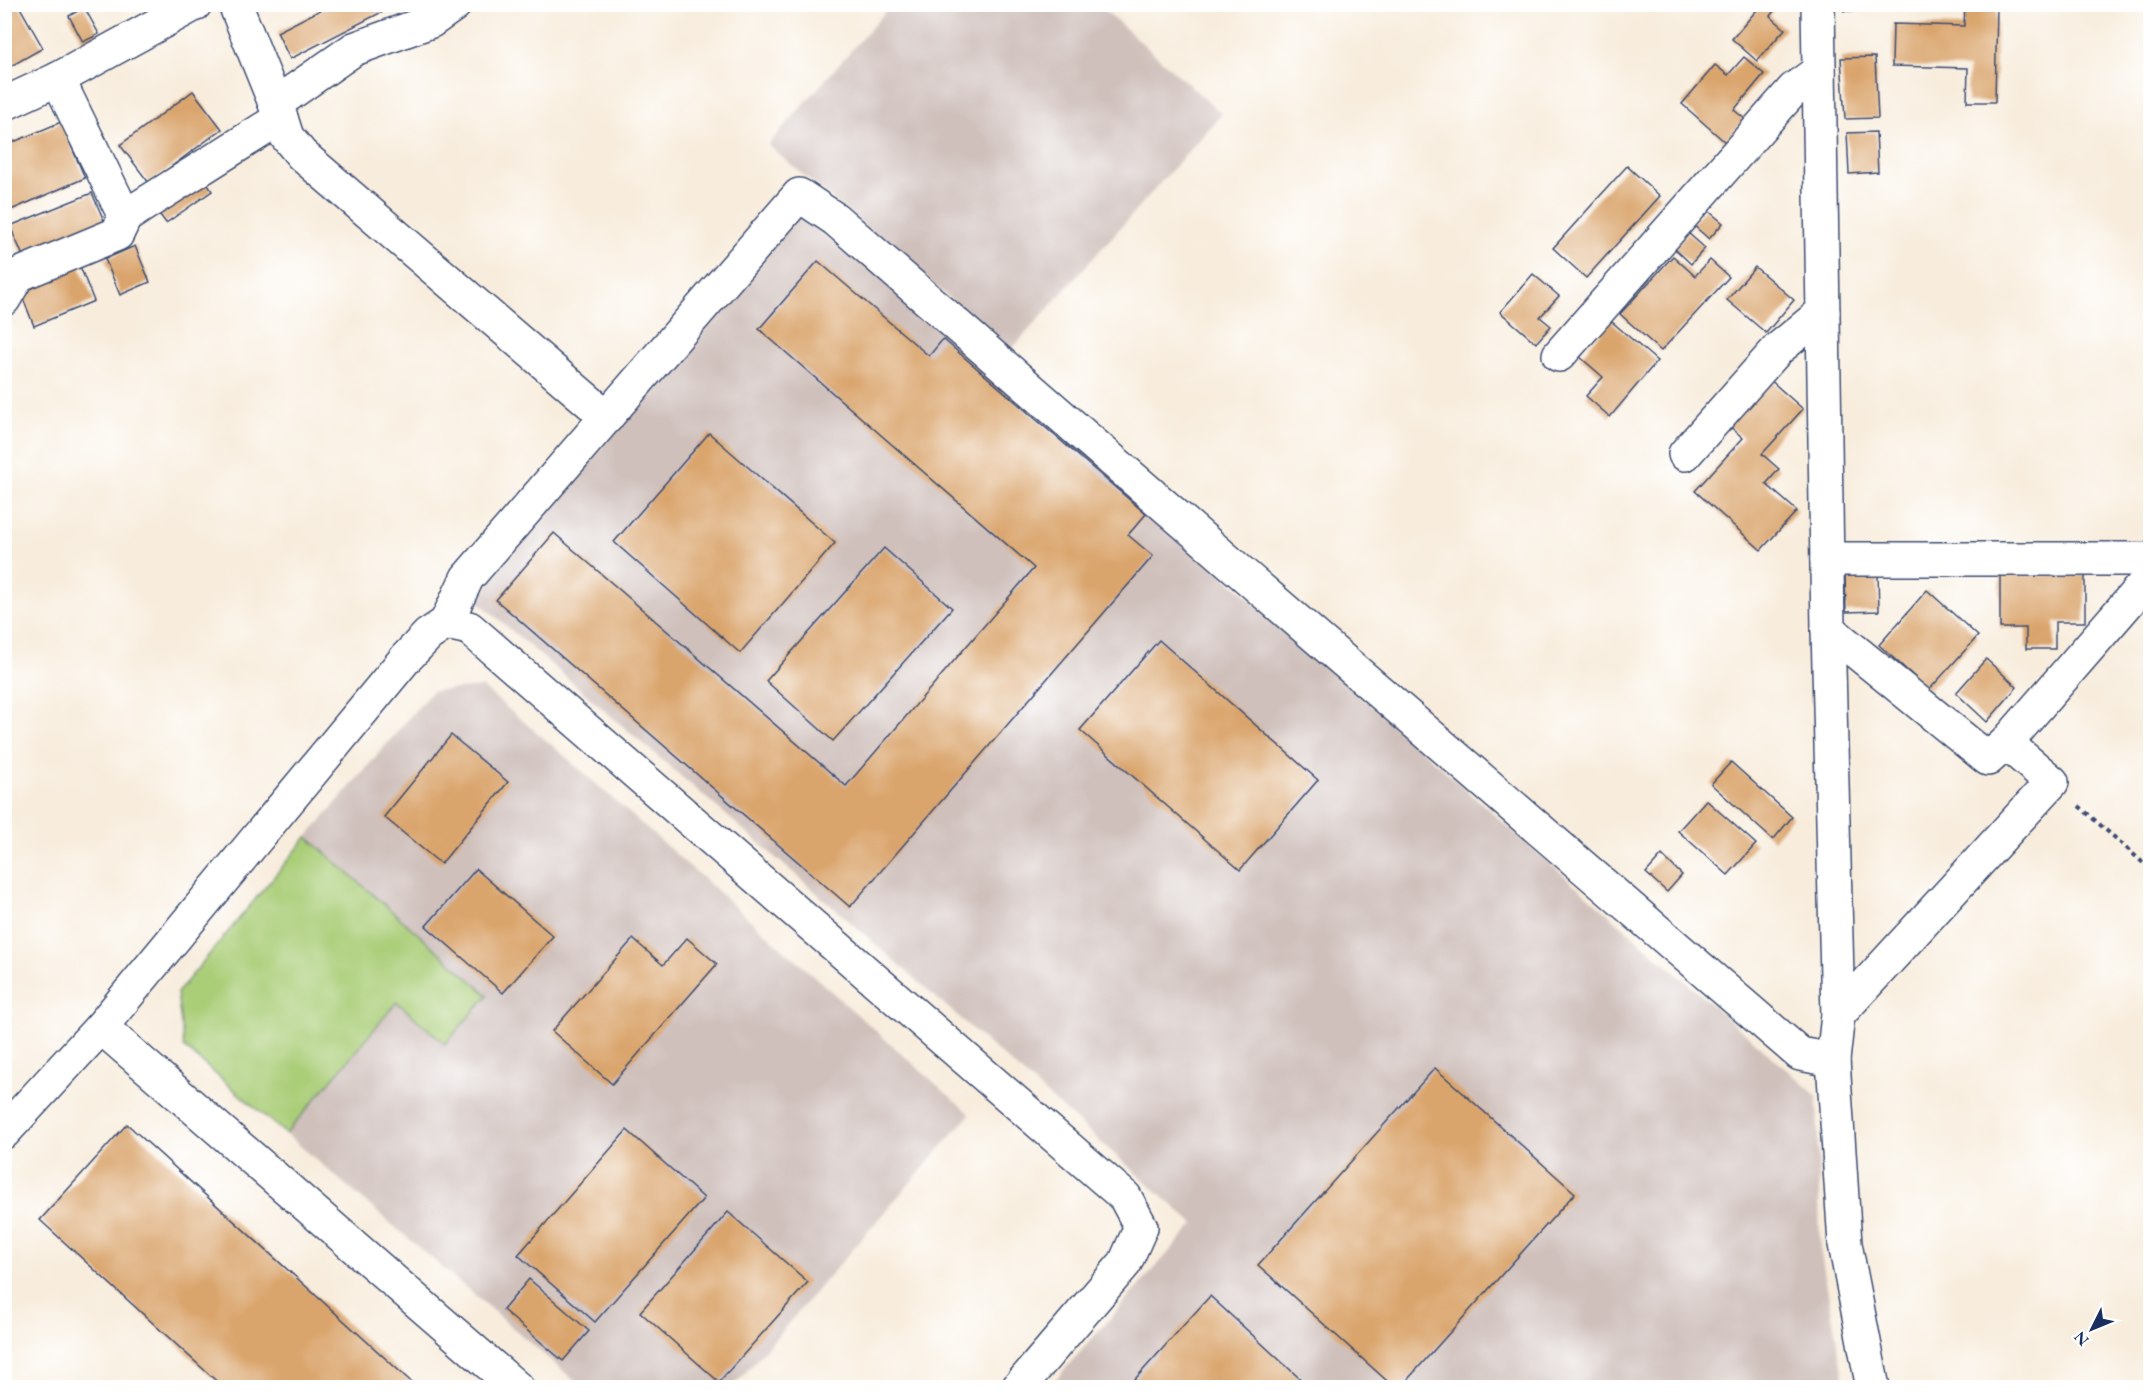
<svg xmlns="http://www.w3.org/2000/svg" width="2155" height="1392" font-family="'EB Garamond',serif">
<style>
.industrial{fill:#cfc0bb}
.green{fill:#aace78;stroke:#627e6b;stroke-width:1.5}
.building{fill:#daa56d}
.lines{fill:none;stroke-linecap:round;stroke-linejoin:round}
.minor-casing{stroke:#3c4c71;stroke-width:36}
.path{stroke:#3c4c71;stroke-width:4;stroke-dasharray:4.5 4.5;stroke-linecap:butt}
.minor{stroke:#fff;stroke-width:33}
</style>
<rect width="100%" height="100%" fill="#fff"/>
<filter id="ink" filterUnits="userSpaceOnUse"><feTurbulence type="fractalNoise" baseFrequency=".0167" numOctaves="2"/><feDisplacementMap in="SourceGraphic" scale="12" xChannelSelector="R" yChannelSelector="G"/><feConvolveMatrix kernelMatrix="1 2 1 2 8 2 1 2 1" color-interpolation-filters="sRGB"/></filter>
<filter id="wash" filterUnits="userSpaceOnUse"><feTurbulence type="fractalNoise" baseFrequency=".008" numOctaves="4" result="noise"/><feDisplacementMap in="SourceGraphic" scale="24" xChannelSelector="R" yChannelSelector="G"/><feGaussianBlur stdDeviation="1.35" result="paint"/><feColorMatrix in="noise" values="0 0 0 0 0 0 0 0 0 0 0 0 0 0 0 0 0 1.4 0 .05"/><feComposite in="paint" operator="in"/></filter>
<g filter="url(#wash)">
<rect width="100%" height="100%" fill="#f8eddd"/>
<!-- industrial -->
<g class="industrial">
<polygon points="891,5 1099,5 1222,114 1011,350 768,145"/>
<polygon points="800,213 830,227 1522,839 1817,1096 1820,1248 1845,1387 1049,1387 1194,1224 848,920 474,598"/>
<polygon points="482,687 560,752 970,1114 732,1388 582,1387 286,1134 398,1002 413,929 307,837 432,691"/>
</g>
<!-- green -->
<polygon class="green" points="307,837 488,995 445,1044 397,1002 286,1134 184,1047 177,993"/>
<g id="blocks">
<!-- building -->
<g class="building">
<polygon points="4,4 18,4 43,48 4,70"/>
<polygon points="332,4 378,4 382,12 290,59 277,32"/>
<polygon points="1762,4 1780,4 1770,16 1785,29 1757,61 1732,39"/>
<polygon points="1844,4 1873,4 1873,10 1844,11"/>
<polygon points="1965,4 1997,5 1995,102 1967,102 1968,68 1892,66 1893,24 1964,26"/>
<polygon points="84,7 99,34 83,42 69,16"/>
<polygon points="1744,57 1764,74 1734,110 1745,119 1725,142 1682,104 1715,65 1728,75"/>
<polygon points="1875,57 1878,118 1845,119 1841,58"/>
<polygon points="193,91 222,129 149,183 120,145"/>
<polygon points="61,122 85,178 4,213 4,146"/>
<polygon points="1876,132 1878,172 1849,174 1847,133"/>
<polygon points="1627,166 1660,196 1586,278 1553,248"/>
<polygon points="204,179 212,191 166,223 157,211"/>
<polygon points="92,193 105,223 23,256 10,226"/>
<polygon points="1705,208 1723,223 1709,239 1692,224"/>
<polygon points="1687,232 1705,248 1691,264 1674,248"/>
<polygon points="135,246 150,282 120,295 105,259"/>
<polygon points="1673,256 1695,276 1710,260 1729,277 1661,351 1620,314"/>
<polygon points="818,261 929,356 943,339 1146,514 1128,535 1153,556 850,907 496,600 554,533 846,786 1034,568 759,329"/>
<polygon points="79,264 94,301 34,326 19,288"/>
<polygon points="1755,267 1794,300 1766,333 1727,300"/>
<polygon points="1533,274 1559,296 1540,317 1551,326 1536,343 1500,312"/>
<polygon points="1611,321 1657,361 1610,417 1586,396 1603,377 1580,357"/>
<polygon points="1768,378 1803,409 1762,454 1779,469 1766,484 1797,511 1761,550 1695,491 1743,438 1727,424"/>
<polygon points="709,433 835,543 740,653 614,542"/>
<polygon points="884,548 952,608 833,741 766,681"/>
<polygon points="1845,574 1878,574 1879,611 1846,612"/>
<polygon points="2000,575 2085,575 2085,622 2055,622 2055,649 2026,649 2026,628 2000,628"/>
<polygon points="1927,590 1978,636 1929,690 1879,645"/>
<polygon points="1159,640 1318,780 1240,870 1080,730"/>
<polygon points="1986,659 2017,687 1987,722 1956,693"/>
<polygon points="451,735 508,782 441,864 384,817"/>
<polygon points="1731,762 1792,817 1773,840 1711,784"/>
<polygon points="1706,800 1756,844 1728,875 1678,831"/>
<polygon points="1662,855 1682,875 1667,892 1646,873"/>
<polygon points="476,869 553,936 503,993 426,926"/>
<polygon points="687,938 717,964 612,1084 552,1031 633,939 663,965"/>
<polygon points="1435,1068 1575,1193 1400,1388 1395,1388 1258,1265"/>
<polygon points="127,1124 418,1388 224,1388 40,1220"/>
<polygon points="627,1130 704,1198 595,1322 518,1255"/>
<polygon points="728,1212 808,1282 719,1382 640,1312"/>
<polygon points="529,1279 589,1331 563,1361 503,1310"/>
<polygon points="1210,1296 1310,1388 1127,1388"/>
</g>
</g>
</g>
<g filter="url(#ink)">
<use href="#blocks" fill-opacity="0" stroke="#3c4c71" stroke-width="1.5"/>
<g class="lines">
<defs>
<g id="minor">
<polyline points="235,4 281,118 287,137 302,155 607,417"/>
<polyline points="1818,4 1828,629 1838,1015 1833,1060 1845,1244 1873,1388"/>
<polyline points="58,79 125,217"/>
<polyline points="4,104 58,79 195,4"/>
<polyline points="275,104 354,49 431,21 455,4"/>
<polyline points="4,299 18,275 117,234 125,217 140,207 281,118"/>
<polyline points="1559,355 1794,89 1819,71"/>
<polyline points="1685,454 1778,349 1823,312"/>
<polyline points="1827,559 2150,559"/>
<polyline points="446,623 469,628 1125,1197 1141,1227 1125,1263 1018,1388"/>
<polyline points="1828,629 1988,759 2006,743 2052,782 1838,1015"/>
<polyline points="2006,743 2150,577"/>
<polyline points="101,1027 517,1388"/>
<polyline points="4,1132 101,1027 406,658 428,635 446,623 467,578 799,195 835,219 1250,580 1800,1054 1833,1060"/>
</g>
</defs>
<!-- minor casing -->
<use href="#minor" class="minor-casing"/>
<!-- path -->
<polyline class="path" points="2079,806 2150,869"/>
<!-- minor -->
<use href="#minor" class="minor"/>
</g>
</g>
<!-- margin -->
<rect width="2155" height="1392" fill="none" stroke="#fff" stroke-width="24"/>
<!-- north arrow -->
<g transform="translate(2092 1329) rotate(227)" stroke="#ffffff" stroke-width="4.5" paint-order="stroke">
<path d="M0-4.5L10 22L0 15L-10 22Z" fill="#1b2f5e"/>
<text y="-9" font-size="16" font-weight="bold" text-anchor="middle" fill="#1b2f5e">N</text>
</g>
</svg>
